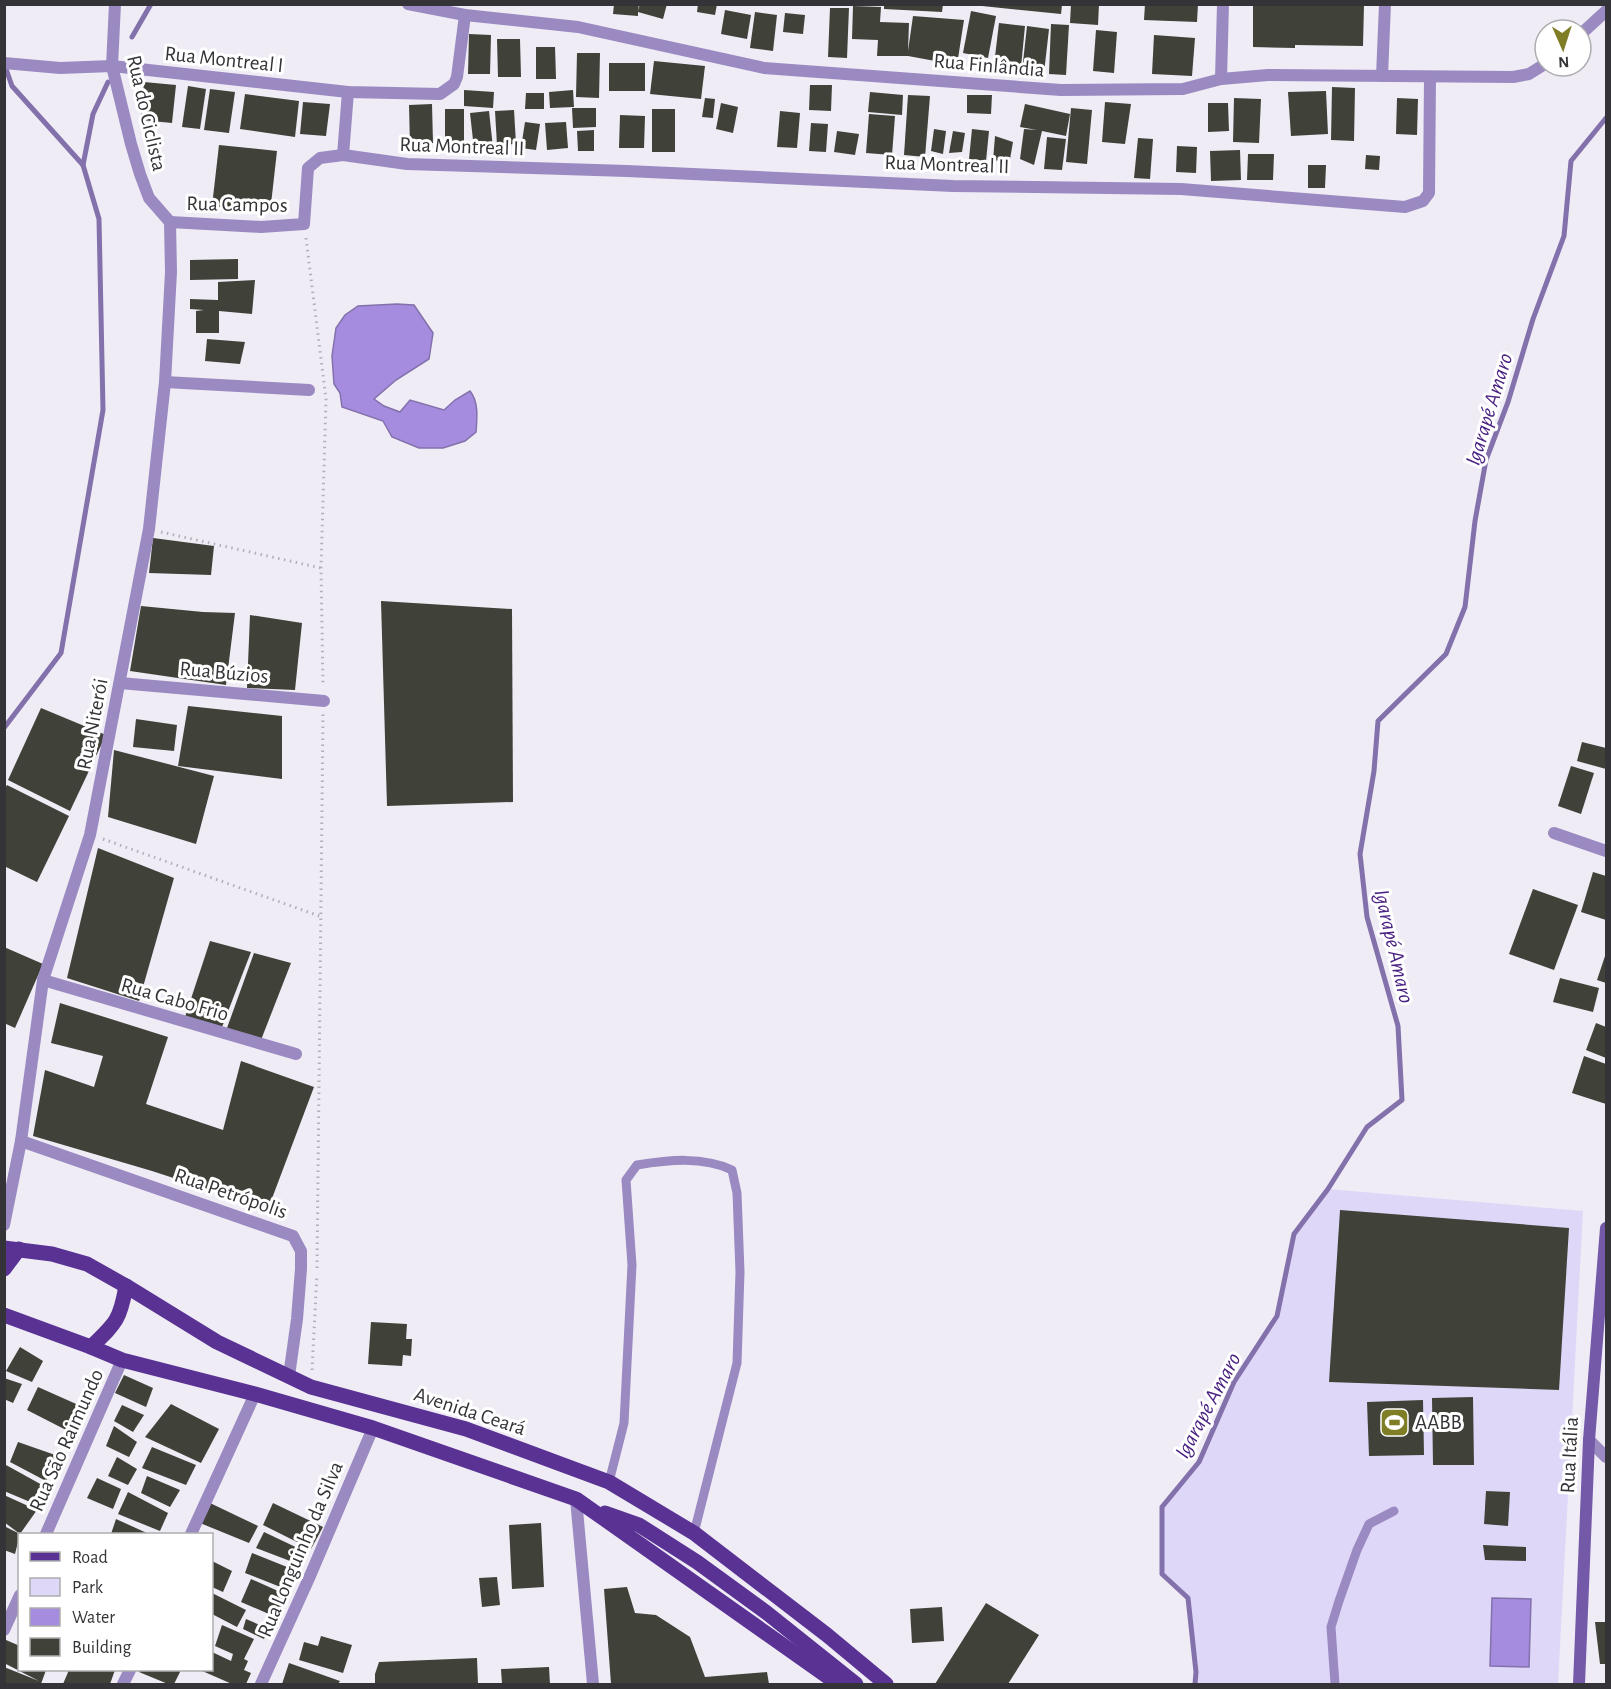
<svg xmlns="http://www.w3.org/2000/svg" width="1611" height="1689" font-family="'Alegreya Sans',sans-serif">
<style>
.green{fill:#dfd7f8}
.water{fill:#a58cde;stroke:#8371ac;stroke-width:1.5}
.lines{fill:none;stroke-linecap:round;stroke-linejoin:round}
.stream{stroke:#8371ac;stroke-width:5}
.building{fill:#404138}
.path{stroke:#b1afb7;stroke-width:3;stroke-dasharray:1.5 4.5;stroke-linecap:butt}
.lane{stroke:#9a8ac1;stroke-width:9}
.street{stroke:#9a8ac1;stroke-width:12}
.secondary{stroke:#7359a8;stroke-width:12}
.primary{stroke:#593294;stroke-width:15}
.labels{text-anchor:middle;stroke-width:6;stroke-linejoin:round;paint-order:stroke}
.street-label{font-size:21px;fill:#343337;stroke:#fff}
.poi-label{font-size:21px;fill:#343337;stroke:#fff;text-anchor:start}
.water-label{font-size:22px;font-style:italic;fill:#4a2282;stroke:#fff}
</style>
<rect width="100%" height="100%" fill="#efecf6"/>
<!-- green -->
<polygon class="green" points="1328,1189 1583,1211 1558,1684 1195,1684 1196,1672 1188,1598 1162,1574 1162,1507 1199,1462 1234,1382 1277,1316 1294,1234"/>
<!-- water -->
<g class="water">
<path d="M 397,304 L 414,305 L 433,333 L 429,359 L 396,380 L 374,399 L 384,406 L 400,412 L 410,400 L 444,410 L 455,400 L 470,391 C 479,402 477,419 476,432 L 465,441 L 443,448 L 419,448 L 392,437 L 383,421 L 342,407 L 340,393 L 334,384 L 332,356 L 336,328 L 345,315 L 358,306 Z"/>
<polygon points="1492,1598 1531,1599 1529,1667 1490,1666"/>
</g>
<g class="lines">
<!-- stream -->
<g class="stream">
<polyline points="4,5 5,4"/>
<polyline points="132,37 151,4"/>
<polyline points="83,165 93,114 108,82"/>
<polyline points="4,728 61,653 103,410 99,219 83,165 12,86 6,69"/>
<polyline points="1195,1684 1196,1672 1188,1598 1162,1574 1162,1507 1199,1462 1234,1382 1277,1316 1294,1234 1328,1189 1367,1127 1402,1100 1398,1026 1367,917 1360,854 1374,771 1378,721 1446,654 1465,607 1475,521 1486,460 1508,402 1533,319 1564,236 1571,161 1606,118"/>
</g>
</g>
<!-- building -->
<g class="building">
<polygon points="614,4 639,4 638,11 640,4 667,4 663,19 638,12 638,16 613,14"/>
<polygon points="698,4 717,4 715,15 697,12"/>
<polygon points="884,4 943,4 942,12 884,9"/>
<polygon points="1071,4 1099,4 1098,25 1070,23"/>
<polygon points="1145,4 1198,4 1197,22 1144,20"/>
<polygon points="1253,4 1364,4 1363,46 1295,45 1295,48 1253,47"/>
<polygon points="982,5 1062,5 1061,14 982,6"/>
<polygon points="853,6 881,7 880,22 909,23 908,51 913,16 964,20 957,65 908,56 877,56 878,40 852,39"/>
<polygon points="830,8 849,8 847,58 828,57"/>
<polygon points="725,10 751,15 747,39 721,34"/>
<polygon points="971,11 996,16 988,58 963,53"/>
<polygon points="755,12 777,15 773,51 750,48"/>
<polygon points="785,13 805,15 803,34 783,32"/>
<polygon points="999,23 1025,26 1021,67 994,65"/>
<polygon points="1051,24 1069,25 1066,75 1049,74"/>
<polygon points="1027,26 1049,29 1044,73 1022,71"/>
<polygon points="1096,30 1117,32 1114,73 1093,71"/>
<polygon points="469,34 491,35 490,74 468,74"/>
<polygon points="1154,35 1195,38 1192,76 1152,74"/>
<polygon points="497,39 520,39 521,77 498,77"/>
<polygon points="536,47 555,47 556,79 536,79"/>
<polygon points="577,53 600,53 599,98 576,97"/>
<polygon points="654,61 705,66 701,99 650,94"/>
<rect x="609" y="63" width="36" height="28"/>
<polygon points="144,82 176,85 172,123 141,120"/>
<polygon points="810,85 832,85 831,111 809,110"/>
<polygon points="188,86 206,89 200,129 182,127"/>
<polygon points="1332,87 1355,88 1354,141 1331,140"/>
<polygon points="210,89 235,92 229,133 204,130"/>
<polygon points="464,90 494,92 493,108 464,106"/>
<polygon points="573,90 574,107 550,108 549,92"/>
<polygon points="1326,91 1328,134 1291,136 1288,92"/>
<polygon points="870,92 903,95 902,115 868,112"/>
<polygon points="526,93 544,93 544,109 525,109"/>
<polygon points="245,94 299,101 295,137 240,129"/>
<polygon points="908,95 930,96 925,157 904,155"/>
<polygon points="967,95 992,95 991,114 967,113"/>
<polygon points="705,98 715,99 713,118 702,117"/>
<polygon points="1234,98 1261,99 1259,143 1233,142"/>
<polygon points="1397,98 1418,99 1417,135 1396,134"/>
<polygon points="303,102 330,104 326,136 300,134"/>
<polygon points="1105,102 1131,104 1125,144 1102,142"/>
<polygon points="721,103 738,107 733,133 716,129"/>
<polygon points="1208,103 1228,103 1229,131 1208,132"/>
<polygon points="432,104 433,143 410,145 409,105"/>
<polygon points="1025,104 1070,114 1066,136 1042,131 1034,165 1020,159 1024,129 1037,130 1020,127"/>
<polygon points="572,108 596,108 596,127 573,128"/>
<polygon points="1071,108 1092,110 1087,164 1066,162"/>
<rect x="445" y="109" width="19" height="36"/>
<rect x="652" y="109" width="23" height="43"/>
<polygon points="514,110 516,144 497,145 495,111"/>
<polygon points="489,111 493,148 474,149 470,113"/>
<polygon points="780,111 800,113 797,148 777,147"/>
<polygon points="869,114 895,116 892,155 866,153"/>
<polygon points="620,115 645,116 644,148 619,148"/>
<polygon points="525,122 540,124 536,150 521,148"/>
<polygon points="566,122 568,148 547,150 545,123"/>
<polygon points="811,123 828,124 826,152 809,151"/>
<polygon points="934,129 946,131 943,154 931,151"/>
<polygon points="972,129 989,131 986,161 969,159"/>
<polygon points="594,130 594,151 578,151 577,131"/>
<polygon points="837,131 859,134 855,155 834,152"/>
<polygon points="953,131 965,133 962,152 949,153"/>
<polygon points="995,136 1013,142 1010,159 993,161"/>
<polygon points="1047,137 1066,139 1062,170 1044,169"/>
<polygon points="1138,138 1153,139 1150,179 1134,178"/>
<polygon points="219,145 277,151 270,213 212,206"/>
<polygon points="1177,146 1197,147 1196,173 1176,172"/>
<polygon points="1240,150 1241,180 1211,181 1210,151"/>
<polygon points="1248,154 1274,154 1273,180 1247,180"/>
<polygon points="1366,155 1380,156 1379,170 1365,169"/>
<polygon points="1308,165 1326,165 1325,188 1308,188"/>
<polygon points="238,259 238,279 190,280 190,260"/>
<polygon points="255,280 252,314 219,311 219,333 196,333 196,311 204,310 190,309 190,299 218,300 218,282"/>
<polygon points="207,339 245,342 240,364 205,361"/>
<polygon points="153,538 214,546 211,575 149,573"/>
<polygon points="381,601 512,609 513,802 387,806"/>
<polygon points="141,606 203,612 235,613 226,685 130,671"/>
<polygon points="250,615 302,623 295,690 247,688"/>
<polygon points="188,706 282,716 282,779 178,766"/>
<polygon points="41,708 106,735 70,811 8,780"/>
<polygon points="136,719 177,725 174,751 133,747"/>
<polygon points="1582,742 1606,748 1606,769 1577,761"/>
<polygon points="114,750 214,776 196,844 108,817"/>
<polygon points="1571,766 1594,773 1581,814 1558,806"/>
<polygon points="7,785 69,816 37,882 4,866 4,790"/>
<polygon points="98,848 174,878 139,1001 67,978"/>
<polygon points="1593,872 1606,876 1606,920 1581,912"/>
<polygon points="1533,889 1578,905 1554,970 1509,954"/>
<polygon points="210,941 251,952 222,1027 185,1017"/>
<polygon points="4,947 43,964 15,1028 4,1023"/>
<polygon points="254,953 291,963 261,1040 227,1028"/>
<polygon points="1606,953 1606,983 1597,980"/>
<polygon points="1560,978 1599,988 1593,1012 1553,1002"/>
<polygon points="60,1003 168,1037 146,1104 223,1130 241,1061 314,1087 268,1209 152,1171 33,1136 45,1070 94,1087 103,1056 51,1043"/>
<polygon points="1596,1023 1606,1027 1606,1058 1586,1050"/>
<polygon points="1584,1056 1606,1064 1606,1104 1572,1093"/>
<polygon points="1340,1210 1569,1228 1559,1390 1329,1382"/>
<polygon points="371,1322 407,1324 406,1339 412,1339 411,1356 403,1355 402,1366 368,1364"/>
<polygon points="20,1347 43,1361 32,1382 6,1371"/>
<polygon points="124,1375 153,1388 146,1407 115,1393"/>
<polygon points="4,1378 22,1384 13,1403 4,1399"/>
<polygon points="38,1387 83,1407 70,1432 27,1410"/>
<polygon points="1473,1397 1474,1465 1433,1465 1432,1398"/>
<polygon points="1423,1400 1424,1455 1369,1456 1367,1402"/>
<polygon points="171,1404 219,1429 201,1463 145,1437"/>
<polygon points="122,1405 144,1415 133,1432 114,1421"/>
<polygon points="114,1426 137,1442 129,1457 106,1446"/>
<polygon points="18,1442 61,1457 46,1481 10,1462"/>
<polygon points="152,1447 196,1465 186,1485 142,1468"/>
<polygon points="117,1457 137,1469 128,1485 108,1476"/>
<polygon points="6,1465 44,1486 35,1504 4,1491"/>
<polygon points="147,1476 180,1490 170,1507 141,1493"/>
<polygon points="97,1478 121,1489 113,1509 87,1498"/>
<polygon points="1486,1491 1510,1492 1508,1526 1484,1524"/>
<polygon points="128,1492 168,1513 160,1531 118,1514"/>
<polygon points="4,1495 37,1510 20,1534 15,1554 4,1550 4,1526 20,1534 4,1522"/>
<polygon points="210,1503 258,1526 249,1543 200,1523"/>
<polygon points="273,1503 323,1527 311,1549 263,1525"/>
<polygon points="116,1519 149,1534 111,1534"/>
<polygon points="541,1523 544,1587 512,1589 509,1525"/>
<polygon points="264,1532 304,1551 298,1564 256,1548"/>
<polygon points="1483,1545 1526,1547 1526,1561 1485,1560"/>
<polygon points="252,1553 297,1571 288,1590 245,1573"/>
<polygon points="212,1561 232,1571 223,1592 212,1587"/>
<polygon points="497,1577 500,1605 482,1607 479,1578"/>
<polygon points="251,1579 287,1595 278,1618 241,1602"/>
<polygon points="627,1587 635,1613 656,1615 690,1637 705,1677 767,1672 769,1684 611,1684 604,1589"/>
<polygon points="212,1593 246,1610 237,1627 212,1614"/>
<polygon points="986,1603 1039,1635 1008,1684 935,1684"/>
<polygon points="942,1607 944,1641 912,1643 910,1609"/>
<polygon points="246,1619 269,1629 264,1639 243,1629"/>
<polygon points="1595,1622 1606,1622 1606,1664 1600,1664"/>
<polygon points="222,1625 254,1639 244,1659 248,1661 244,1670 251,1673 246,1684 232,1684 200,1670 212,1670 212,1652 231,1661 233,1654 215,1646"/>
<polygon points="321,1636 352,1645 343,1673 299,1660 304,1642 318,1646"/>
<polygon points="6,1640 20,1646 20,1670 46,1670 41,1684 4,1684 4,1667 39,1681 4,1663"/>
<polygon points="477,1658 478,1684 375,1684 375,1674 379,1662"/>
<polygon points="289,1663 340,1681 338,1684 282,1684"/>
<polygon points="549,1667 550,1684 502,1684 501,1669"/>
<polygon points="69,1670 115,1670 110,1684 63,1684"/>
<polygon points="140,1670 181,1670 174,1684 168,1684 139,1672"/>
</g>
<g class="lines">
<!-- path -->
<g class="path">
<polyline points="306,238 326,399 321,568 323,686"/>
<polyline points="161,532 321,568"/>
<polyline points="103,839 322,917"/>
<polyline points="317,1268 323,714"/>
<polyline points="312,1370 317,1274"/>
</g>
<!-- lane -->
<g class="lane">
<path d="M 609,1482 L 624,1423 L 632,1265 L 626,1180 L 637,1165 C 668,1160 703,1156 732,1170 L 737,1193 L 740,1272 L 737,1363 L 694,1533"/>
<polyline points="1335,1684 1331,1627 1339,1601 1357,1550 1369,1524 1394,1511"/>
</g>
<!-- street -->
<g class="street">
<polyline points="115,4 112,66 131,144 140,174 149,198 170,222"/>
<polyline points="408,4 465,15 578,27 764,68 1061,90 1183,89 1221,79 1268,75 1513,77 1529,74 1545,64"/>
<polyline points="1581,34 1606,11"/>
<polyline points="4,63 60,68 112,66 348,92 440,94 454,84 457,77 465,15"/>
<polyline points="1382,76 1385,4"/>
<polyline points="1221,79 1223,4"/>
<polyline points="343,155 407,164 627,171 953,186 1181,189 1405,207 1423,201 1429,193 1430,77"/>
<polyline points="170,222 261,227 304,224 308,168 320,158 343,155 348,92"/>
<polyline points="165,382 309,390"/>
<polyline points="120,683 324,701"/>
<polyline points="1554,833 1606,851"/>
<polyline points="43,980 296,1054"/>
<polyline points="21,1141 293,1236 301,1251 301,1269 297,1319 289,1376"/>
<polyline points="4,1225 21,1141 43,980 90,835 149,529 165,382 171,272 170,222"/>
<polyline points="1589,1440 1606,1457"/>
<polyline points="576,1499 593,1684"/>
<polyline points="46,1534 122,1360"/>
<polyline points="191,1534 255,1394"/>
<polyline points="4,1630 20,1595"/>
<polyline points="123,1684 130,1670"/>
<polyline points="261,1684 310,1576 373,1428"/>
</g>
<!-- secondary -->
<polyline class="secondary" points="1579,1684 1589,1440 1606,1228"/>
<!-- primary -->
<g class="primary">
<polyline points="4,1248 52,1254 87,1264 126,1286 217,1342 311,1387 466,1429 609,1482 694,1533 827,1635 886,1684"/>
<polyline points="4,1269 19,1249"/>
<polyline points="4,1315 91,1347 122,1360 255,1394 373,1428 576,1499 838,1684"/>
<path d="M 91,1347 C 116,1323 120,1320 126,1286"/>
<polyline points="605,1513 639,1525 697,1562 767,1613 856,1684"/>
</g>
</g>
<!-- icons -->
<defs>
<symbol id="stadium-square" viewBox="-11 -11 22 22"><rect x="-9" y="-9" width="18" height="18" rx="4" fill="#7f7e26" stroke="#fff"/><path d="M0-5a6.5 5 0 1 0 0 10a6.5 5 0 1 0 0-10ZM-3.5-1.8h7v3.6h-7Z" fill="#fff"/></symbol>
</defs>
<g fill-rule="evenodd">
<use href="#stadium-square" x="1378" y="1406" width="33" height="33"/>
</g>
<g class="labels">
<!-- street labels -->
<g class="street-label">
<text transform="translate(224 59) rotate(6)" y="7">Rua Montreal I</text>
<text transform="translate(989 65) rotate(5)" y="7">Rua Finlândia</text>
<text transform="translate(147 113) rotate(77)" y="7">Rua do Ciclista</text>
<text transform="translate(462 146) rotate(2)" y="7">Rua Montreal II</text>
<text transform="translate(947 164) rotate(2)" y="7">Rua Montreal II</text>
<text transform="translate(237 204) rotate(1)" y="7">Rua Campos</text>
<text transform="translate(224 672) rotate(5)" y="7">Rua Búzios</text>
<text transform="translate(92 724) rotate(-79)" y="7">Rua Niterói</text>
<text transform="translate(175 999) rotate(16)" y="7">Rua Cabo Frio</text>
<text transform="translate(231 1193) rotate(19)" y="7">Rua Petrópolis</text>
<text transform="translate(470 1411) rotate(18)" y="7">Avenida Ceará</text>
<text transform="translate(66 1440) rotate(-66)" y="7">Rua São Raimundo</text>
<text transform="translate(1569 1455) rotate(-87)" y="7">Rua Itália</text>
<text transform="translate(300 1549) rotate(-67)" y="7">Rua Longuinho da Silva</text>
</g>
<!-- poi labels -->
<g class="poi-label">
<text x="1415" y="1429">AABB</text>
</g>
<!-- water labels -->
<g class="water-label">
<text transform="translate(1488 409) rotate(-73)" y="8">Igarapé Amaro</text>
<text transform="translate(1395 946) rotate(77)" y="8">Igarapé Amaro</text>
<text transform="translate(1207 1405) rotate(-62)" y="8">Igarapé Amaro</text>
</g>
</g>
<!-- border -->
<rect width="1611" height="1689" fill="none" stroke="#343337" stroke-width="12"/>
<!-- legend -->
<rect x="18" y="1533" width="195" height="138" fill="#ffffff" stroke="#aeadaf" stroke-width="1.5"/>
<rect x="30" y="1552" width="30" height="9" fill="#593294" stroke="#aeadaf" stroke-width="1.5"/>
<text x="72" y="1563" font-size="18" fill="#343337">Road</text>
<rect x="30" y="1578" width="30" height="18" fill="#dfd7f8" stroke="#aeadaf" stroke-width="1.5"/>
<text x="72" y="1593" font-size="18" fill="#343337">Park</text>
<rect x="30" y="1608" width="30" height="18" fill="#a58cde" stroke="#aeadaf" stroke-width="1.5"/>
<text x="72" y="1623" font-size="18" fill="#343337">Water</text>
<rect x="30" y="1638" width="30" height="18" fill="#404138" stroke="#aeadaf" stroke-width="1.5"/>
<text x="72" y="1653" font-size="18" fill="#343337">Building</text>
<!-- north arrow -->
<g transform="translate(1563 48) rotate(177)"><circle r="28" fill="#ffffff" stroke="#aeadaf" stroke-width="1.5"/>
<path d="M0-4.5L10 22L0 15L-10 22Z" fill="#7f7e26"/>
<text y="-9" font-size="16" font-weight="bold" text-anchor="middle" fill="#343337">N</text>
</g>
</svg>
